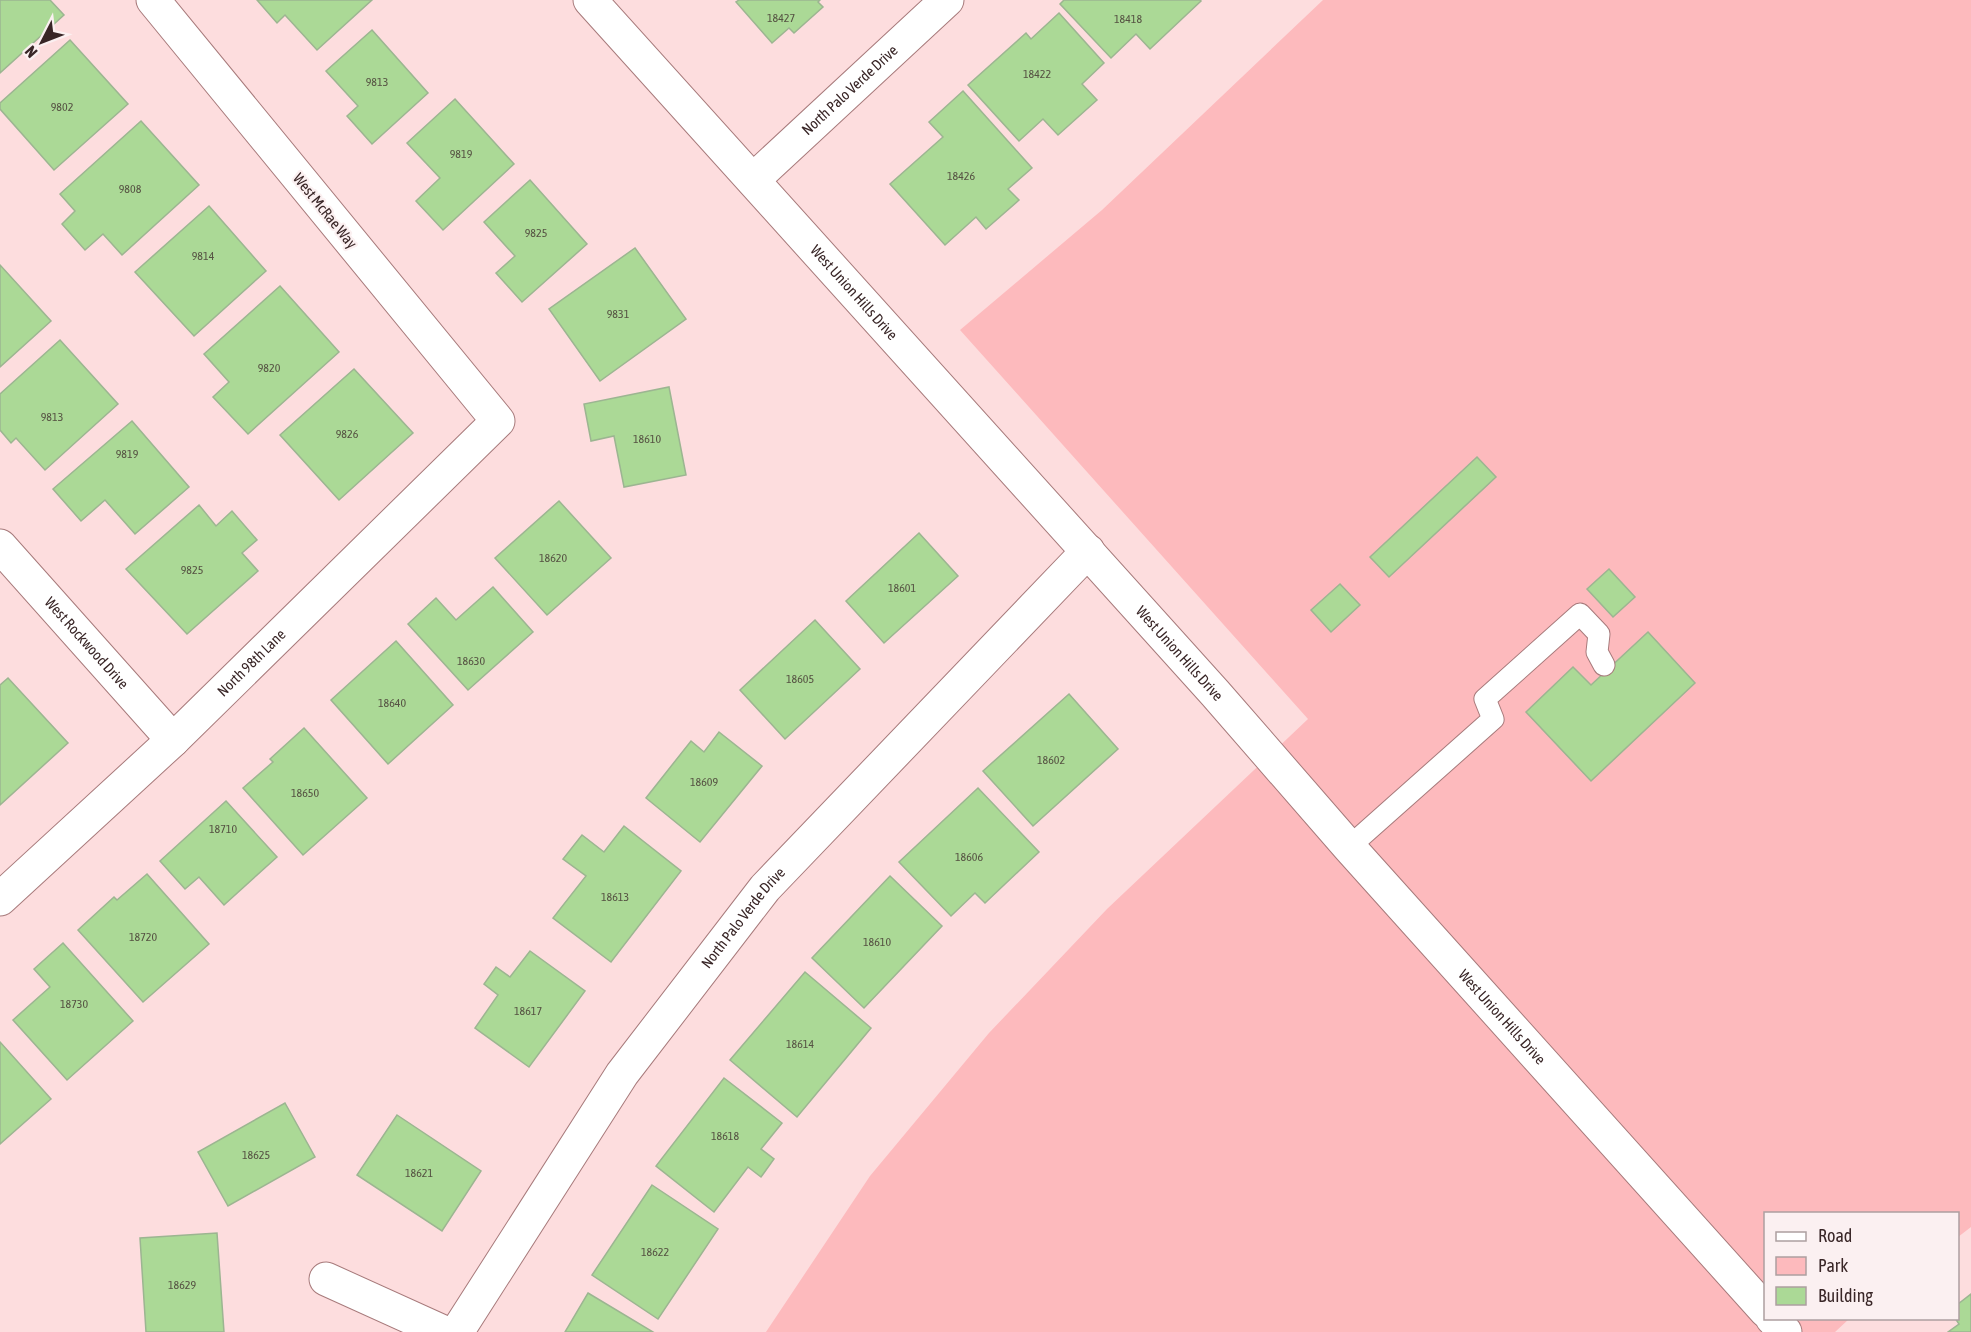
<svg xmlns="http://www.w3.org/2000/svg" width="1971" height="1332" font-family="'Asap Condensed',sans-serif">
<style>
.green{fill:#fdbabd}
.building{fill:#abd996;stroke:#9cb591;stroke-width:1.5}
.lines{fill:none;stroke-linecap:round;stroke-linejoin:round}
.service-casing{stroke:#a77a7b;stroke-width:23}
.minor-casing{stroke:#a77a7b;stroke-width:35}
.secondary-casing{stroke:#a77a7b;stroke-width:35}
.service{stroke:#fff;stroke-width:21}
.minor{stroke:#fff;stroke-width:33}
.secondary{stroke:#fff;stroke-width:33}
.labels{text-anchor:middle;stroke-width:4.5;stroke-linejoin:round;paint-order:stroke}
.number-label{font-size:12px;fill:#565343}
.street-label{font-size:15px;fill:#392627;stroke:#fbf0f1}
</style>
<rect width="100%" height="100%" fill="#fdddde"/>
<!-- green -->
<polygon class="green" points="1323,0 1971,0 1971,1227 1958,1237 1958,1214 1766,1214 1766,1318 1849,1319 1835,1332 766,1332 870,1176 989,1033 1107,909 1308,719 960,330 1102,210"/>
<!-- building -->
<g class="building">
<polygon points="0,0 50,0 64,15 0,73"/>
<polygon points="257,0 372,0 317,50 285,15 277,23"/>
<polygon points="739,0 820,0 818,2 823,7 794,33 789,28 772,43 736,2"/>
<polygon points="1064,0 1200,0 1201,1 1150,49 1136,34 1111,58 1060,4"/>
<polygon points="1059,13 1104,63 1082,84 1097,100 1058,135 1043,119 1019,141 968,85 1026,33 1031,39"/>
<polygon points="372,30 428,93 372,144 347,116 358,106 326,71"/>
<polygon points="70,40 128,104 54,170 0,109 0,103"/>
<polygon points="963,91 1032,168 1008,189 1019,200 986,229 976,217 945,245 890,184 943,137 929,122"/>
<polygon points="455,99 514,164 443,230 416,201 440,178 407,143"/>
<polygon points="141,121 199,185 122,255 103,234 85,250 62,224 75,211 60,194"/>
<polygon points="530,180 587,244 522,302 496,273 515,256 484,222"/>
<polygon points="209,206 266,271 194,336 135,272"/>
<polygon points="635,248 686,319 600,381 549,309"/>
<polygon points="0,265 51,321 0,367"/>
<polygon points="280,286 339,352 248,434 213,397 229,382 204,354"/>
<polygon points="60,340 118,404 45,470 16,438 11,443 0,430 0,394"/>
<polygon points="354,369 413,433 339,500 280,435"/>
<polygon points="669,387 686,475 624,487 614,436 591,441 584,404"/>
<polygon points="132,421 189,487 135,534 105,500 81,521 53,489"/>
<polygon points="1477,457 1496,477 1389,577 1370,557"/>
<polygon points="559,501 611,558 547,615 495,558"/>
<polygon points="199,505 216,526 232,511 257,540 242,553 258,571 187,634 126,569"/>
<polygon points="919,533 958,576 884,643 846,601"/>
<polygon points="1609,569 1635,597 1613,617 1587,589"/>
<polygon points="1340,584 1360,605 1331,632 1311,610"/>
<polygon points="493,587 533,632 468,690 408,624 436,598 456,620"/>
<polygon points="815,620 860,669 785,739 740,690"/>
<polygon points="1648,632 1695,683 1591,781 1526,712 1573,667 1591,685"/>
<polygon points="396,641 453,705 388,764 331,700"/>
<polygon points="8,678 68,743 0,805 0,685"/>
<polygon points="1069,694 1118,749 1033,826 983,771"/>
<polygon points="304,728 367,798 303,855 243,788 273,762 270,759"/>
<polygon points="719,732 762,766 700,842 646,798 691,741 704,752"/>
<polygon points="978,788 1039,852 985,903 975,893 951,916 899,862"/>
<polygon points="226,801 277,857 224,905 199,877 185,889 160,861"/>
<polygon points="624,826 681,871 611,962 553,918 586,876 563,859 582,835 604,852"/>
<polygon points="147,874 209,944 143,1002 78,930 114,897 117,900"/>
<polygon points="890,876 942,926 864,1008 812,958"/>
<polygon points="63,943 133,1021 67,1080 13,1020 50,987 34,969"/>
<polygon points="530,951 585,991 529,1067 475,1028 498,995 484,984 496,967 510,977"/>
<polygon points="805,972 871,1028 797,1117 730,1060"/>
<polygon points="0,1042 51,1099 0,1144"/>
<polygon points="724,1078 782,1123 761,1149 774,1159 761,1177 748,1167 714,1212 656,1166"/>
<polygon points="285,1103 315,1157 228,1206 198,1152"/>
<polygon points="397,1115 481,1171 442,1231 357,1175"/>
<polygon points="652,1185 718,1229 658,1319 592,1275"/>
<polygon points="217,1233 224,1332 146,1332 140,1238"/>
<polygon points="588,1293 653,1332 565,1332"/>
<polygon points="1971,1294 1971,1332 1948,1332 1959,1324 1955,1318 1958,1318 1958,1304"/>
</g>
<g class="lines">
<defs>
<polyline id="service" points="1349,847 1493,719 1485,699 1580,614 1599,634 1597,652 1604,665"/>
<g id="minor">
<path id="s1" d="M 753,180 L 947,0"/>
<path id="s2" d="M 0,546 L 173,740"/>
<path id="s3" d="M 0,899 L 173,740 L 498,421 L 153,0"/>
<polyline points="326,1279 443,1332"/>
<path id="s4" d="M 457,1332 L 622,1074 L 765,888 L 1088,551"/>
</g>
<g id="secondary">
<path id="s5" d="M 590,0 L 1215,693 L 1349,847 L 1766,1311"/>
<polyline points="1772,1318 1785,1332"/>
</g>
</defs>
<!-- service casing -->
<use href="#service" class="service-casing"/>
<!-- minor casing -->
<use href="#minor" class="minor-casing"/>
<!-- secondary casing -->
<use href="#secondary" class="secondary-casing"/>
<!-- service -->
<use href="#service" class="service"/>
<!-- minor -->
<use href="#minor" class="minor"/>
<!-- secondary -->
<use href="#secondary" class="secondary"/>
</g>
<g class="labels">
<!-- number labels -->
<g class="number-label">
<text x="781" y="22">18427</text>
<text x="1128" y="23">18418</text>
<text x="1037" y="78">18422</text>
<text x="377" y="86">9813</text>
<text x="62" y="111">9802</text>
<text x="461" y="158">9819</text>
<text x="961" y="180">18426</text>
<text x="130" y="193">9808</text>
<text x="536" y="237">9825</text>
<text x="203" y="260">9814</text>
<text x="618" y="318">9831</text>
<text x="269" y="372">9820</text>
<text x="52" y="421">9813</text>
<text x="347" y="438">9826</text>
<text x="647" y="443">18610</text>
<text x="127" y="458">9819</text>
<text x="553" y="562">18620</text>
<text x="192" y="574">9825</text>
<text x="902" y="592">18601</text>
<text x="471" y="665">18630</text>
<text x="800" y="683">18605</text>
<text x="392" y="707">18640</text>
<text x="1051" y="764">18602</text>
<text x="704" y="786">18609</text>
<text x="305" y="797">18650</text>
<text x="223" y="833">18710</text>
<text x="969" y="861">18606</text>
<text x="615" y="901">18613</text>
<text x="143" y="941">18720</text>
<text x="877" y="946">18610</text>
<text x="74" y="1008">18730</text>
<text x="528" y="1015">18617</text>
<text x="800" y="1048">18614</text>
<text x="725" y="1140">18618</text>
<text x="256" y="1159">18625</text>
<text x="419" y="1177">18621</text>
<text x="655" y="1256">18622</text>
<text x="182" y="1289">18629</text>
</g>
<!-- street labels -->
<g class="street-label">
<text dy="5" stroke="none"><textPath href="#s1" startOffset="132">North Palo Verde Drive</textPath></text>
<text transform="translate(325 211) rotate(51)" y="5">West McRae Way</text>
<text dy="5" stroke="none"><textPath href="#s5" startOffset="394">West Union Hills Drive</textPath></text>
<text dy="5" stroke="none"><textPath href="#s2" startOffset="130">West Rockwood Drive</textPath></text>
<text dy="5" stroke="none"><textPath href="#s5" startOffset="880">West Union Hills Drive</textPath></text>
<text dy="5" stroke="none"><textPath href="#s3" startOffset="345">North 98th Lane</textPath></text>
<text dy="5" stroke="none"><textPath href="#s4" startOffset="504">North Palo Verde Drive</textPath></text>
<text dy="5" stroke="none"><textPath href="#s5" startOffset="1366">West Union Hills Drive</textPath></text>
</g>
</g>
<!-- legend -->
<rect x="1764" y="1212" width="195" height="108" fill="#fbf0f1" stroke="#ad9fa0" stroke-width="1.5"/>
<rect x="1776" y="1232" width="30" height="9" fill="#ffffff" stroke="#ad9fa0" stroke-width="1.5"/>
<text x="1818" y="1242" font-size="18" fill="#392627">Road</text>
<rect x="1776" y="1257" width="30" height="18" fill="#fdbabd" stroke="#ad9fa0" stroke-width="1.5"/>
<text x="1818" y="1272" font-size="18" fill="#392627">Park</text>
<rect x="1776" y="1287" width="30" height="18" fill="#abd996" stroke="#ad9fa0" stroke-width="1.5"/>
<text x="1818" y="1302" font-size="18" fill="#392627">Building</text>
<!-- north arrow -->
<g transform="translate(42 42) rotate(228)" stroke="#fbf0f1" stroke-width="4.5" paint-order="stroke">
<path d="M0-4.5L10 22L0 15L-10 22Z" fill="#392627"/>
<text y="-9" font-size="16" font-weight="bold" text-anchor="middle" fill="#392627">N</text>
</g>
</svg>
